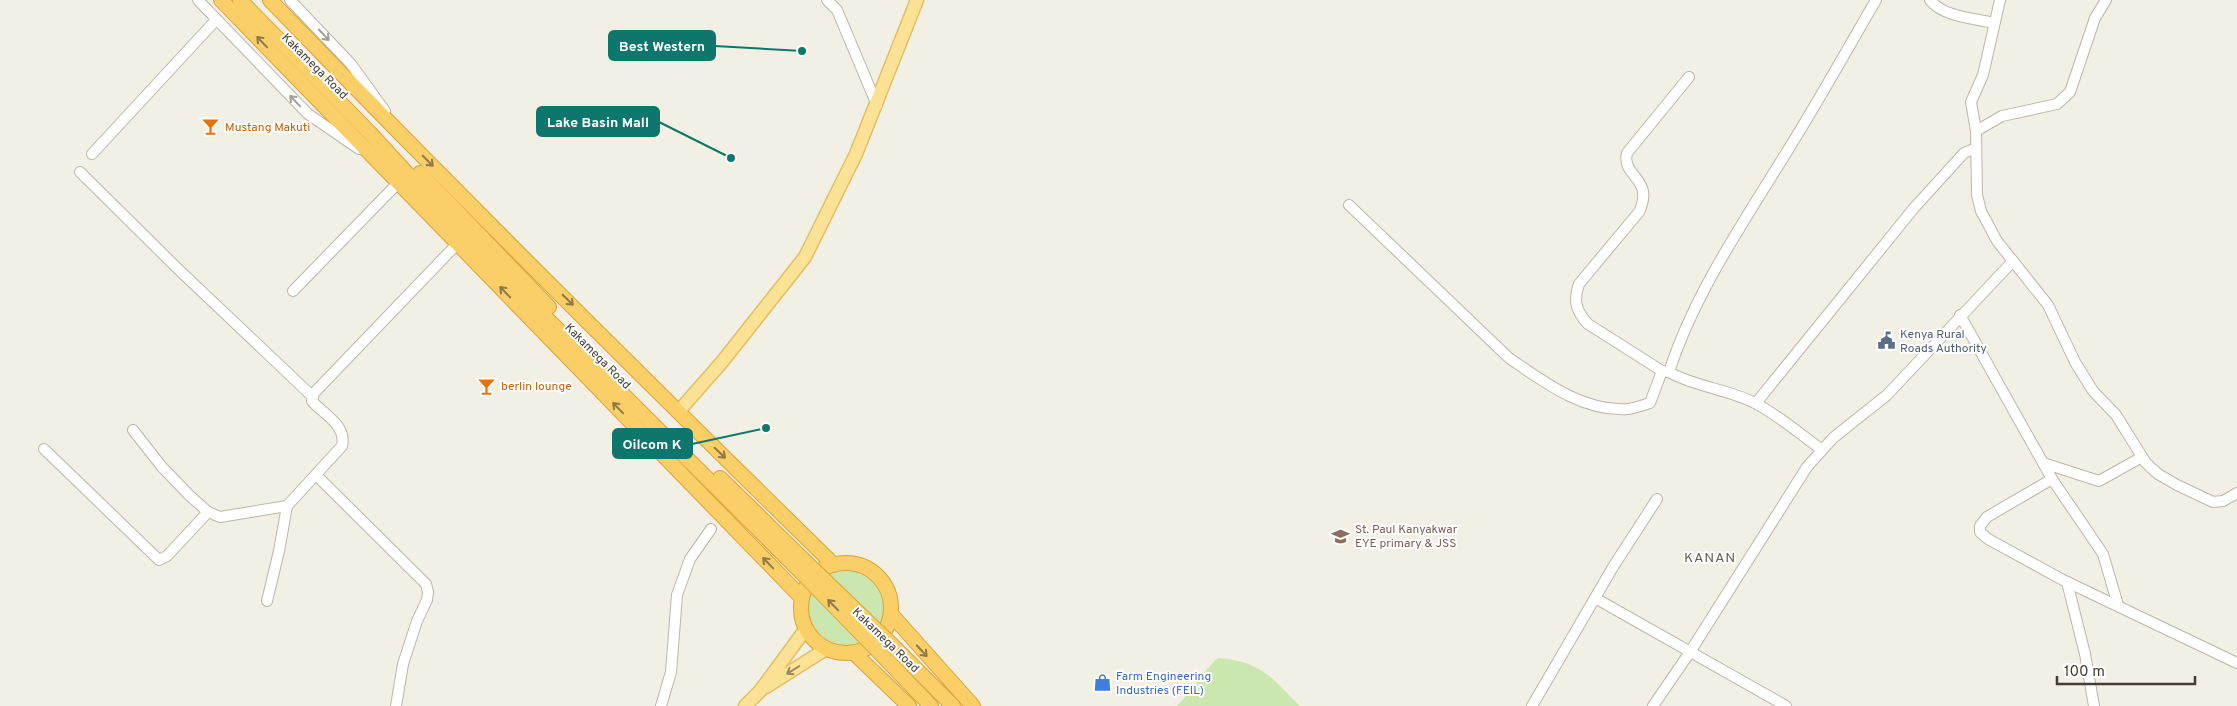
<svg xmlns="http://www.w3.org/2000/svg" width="2237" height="706" font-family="Overpass,sans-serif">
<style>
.green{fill:#cbe6ae}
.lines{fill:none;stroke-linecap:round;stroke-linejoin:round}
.minor-casing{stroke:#bdb7a8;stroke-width:12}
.major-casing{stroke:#e1c064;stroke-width:15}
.highway-casing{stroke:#daa437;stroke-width:16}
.minor{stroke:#fff;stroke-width:10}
.major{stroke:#fce294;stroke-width:12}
.highway{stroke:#fbcf67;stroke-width:14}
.highway-bridge-casing{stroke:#daa437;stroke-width:16;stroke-linecap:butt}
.highway-bridge{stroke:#fbcf67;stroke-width:14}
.oneway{stroke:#a29f9a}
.oneway2{stroke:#8d7949}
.oneway3{stroke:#978860}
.labels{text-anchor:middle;stroke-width:4;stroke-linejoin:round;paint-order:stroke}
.street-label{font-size:12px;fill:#443f35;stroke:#fff}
.food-label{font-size:12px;fill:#c56008;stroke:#fff;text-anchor:start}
.service-label{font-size:12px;fill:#4e5e75;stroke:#fff;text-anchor:start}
.education-label{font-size:12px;fill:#785e54;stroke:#fff;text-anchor:start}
.shop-label{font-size:12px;fill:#366cbe;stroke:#fff;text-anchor:start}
.neighbourhood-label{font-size:14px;letter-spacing:1px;fill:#675d4c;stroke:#fff}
.leader{fill:none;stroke:#0f766e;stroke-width:2}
.callout-dot{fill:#0f766e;stroke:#fff;stroke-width:2}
.callout{fill:#0f766e;stroke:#0f766e;stroke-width:2}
.callout-label{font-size:14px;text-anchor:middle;font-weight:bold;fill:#fff}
</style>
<rect width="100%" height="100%" fill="#f2efe5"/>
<!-- green -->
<g class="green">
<circle cx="846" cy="609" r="38"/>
<path d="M 1218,658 C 1262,662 1271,677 1300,706 L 1177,706 C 1192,691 1202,672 1218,658 Z"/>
</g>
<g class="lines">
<defs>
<g id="minor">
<polyline points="198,0 308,114 359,149"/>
<polyline points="290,0 351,64 385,111"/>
<polyline points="827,0 837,10 877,105"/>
<path d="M 1930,0 C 1943,17 1974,18 1993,23"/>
<polyline points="2000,0 1983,75 1971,102 1976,131 1977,195 1981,211 1997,241 2048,305 2075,362 2093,391 2116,415 2146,463 2158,474 2177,485 2213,502 2223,501 2237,493"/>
<polyline points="1976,131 2002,116 2057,104 2070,92 2095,18 2106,0"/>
<polyline points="92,154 216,20"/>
<polyline points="80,172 177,268 312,396"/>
<path d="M 1349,205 L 1509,358 C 1544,382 1583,412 1628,409 C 1635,408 1643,405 1650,403 L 1662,371 L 1669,372 C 1694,295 1741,226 1783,158 C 1816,106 1845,53 1876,0"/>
<polyline points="293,291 398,183"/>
<polyline points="1960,315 2052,479 2103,554 2118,605"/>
<path d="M 1662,371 L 1588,324 C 1576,311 1573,301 1579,284 L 1639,212 C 1655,178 1621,177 1627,153 L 1689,77"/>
<path d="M 1669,372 C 1695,387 1728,389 1755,403 C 1778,415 1800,434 1821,449"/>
<polyline points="1756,403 1914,208 1964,153 1976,148"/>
<path d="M 133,430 L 162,467 L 190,496 L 208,512 L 220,517 L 287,506 L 342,446 C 347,425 324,415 312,401 L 314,393 L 458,243"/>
<polyline points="44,449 159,560 167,556 208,512"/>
<polyline points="2043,463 2099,481 2142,457"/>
<polyline points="316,475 426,584 428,592 427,600 417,621 403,664 396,706"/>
<polyline points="2052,479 1987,517 1980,526 1980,532 1988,539 2063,580 2237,663"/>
<polyline points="2067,582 2085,654 2094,706"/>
<polyline points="1595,598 1786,706"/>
<polyline points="267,601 279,551 287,506"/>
<polyline points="661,706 671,672 677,595 690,559 711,529"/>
<polyline points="1532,706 1613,567 1657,499"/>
<polyline points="1653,706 1690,652 1807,467 1833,438 1887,395 2013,261"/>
</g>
<g id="major">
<polyline points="678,412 722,362 805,257 856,154 917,0"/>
<polyline points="766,687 826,649"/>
<polyline points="745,706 760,691 805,630"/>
</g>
<g id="highway">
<polyline points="221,0 802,598"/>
<polyline points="240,0 370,133 466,238 805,576"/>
<path d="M 270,0 C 454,191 643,378 833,564"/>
<polyline points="420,173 549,307"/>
<polyline points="720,478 813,569"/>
<circle cx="846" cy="608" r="45"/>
<polyline points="891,614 973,706"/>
<polyline points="890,643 953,706"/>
<polyline points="854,653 909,706"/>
<polyline points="880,653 931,706"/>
</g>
</defs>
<!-- minor casing -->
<use href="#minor" class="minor-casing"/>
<!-- major casing -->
<use href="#major" class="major-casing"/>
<!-- highway casing -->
<use href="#highway" class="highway-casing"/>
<!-- minor -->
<use href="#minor" class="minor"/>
<!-- major -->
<use href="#major" class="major"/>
<!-- highway -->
<use href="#highway" class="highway"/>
<defs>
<g id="highway-bridge">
<polyline points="813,569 890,643"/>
<polyline points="805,576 880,653"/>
</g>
</defs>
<!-- highway-bridge casing -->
<use href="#highway-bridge" class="highway-bridge-casing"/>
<!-- highway-bridge -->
<use href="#highway-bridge" class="highway-bridge"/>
</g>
<!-- one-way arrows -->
<defs><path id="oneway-shaft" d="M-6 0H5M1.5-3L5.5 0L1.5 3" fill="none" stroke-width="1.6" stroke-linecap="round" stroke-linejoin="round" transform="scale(1.25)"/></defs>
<g class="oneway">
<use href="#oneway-shaft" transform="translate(324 35) rotate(47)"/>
<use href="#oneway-shaft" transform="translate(295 101) rotate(-134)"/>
</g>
<g class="oneway2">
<use href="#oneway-shaft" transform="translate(262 42) rotate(-134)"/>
<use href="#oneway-shaft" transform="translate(428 161) rotate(45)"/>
<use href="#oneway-shaft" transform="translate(505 292) rotate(-134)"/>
<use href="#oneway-shaft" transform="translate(568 300) rotate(45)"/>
<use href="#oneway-shaft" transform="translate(618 408) rotate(-134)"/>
<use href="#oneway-shaft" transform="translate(720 453) rotate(44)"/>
<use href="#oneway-shaft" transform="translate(768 563) rotate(-134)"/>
<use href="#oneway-shaft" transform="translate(833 605) rotate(-134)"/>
<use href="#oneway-shaft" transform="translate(922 651) rotate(47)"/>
</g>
<use class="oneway3" href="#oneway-shaft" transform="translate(793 670) rotate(148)"/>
<!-- icons -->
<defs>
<symbol id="bar-bare" viewBox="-9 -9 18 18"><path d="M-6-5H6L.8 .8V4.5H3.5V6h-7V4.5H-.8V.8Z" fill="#e8710a" stroke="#fff" stroke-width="2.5" paint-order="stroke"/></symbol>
<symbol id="civic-bare" viewBox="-9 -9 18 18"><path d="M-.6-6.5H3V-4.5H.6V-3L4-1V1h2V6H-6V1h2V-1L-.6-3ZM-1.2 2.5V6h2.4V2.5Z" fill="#5c6f8a" stroke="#fff" stroke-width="2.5" paint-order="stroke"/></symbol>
<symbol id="school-bare" viewBox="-9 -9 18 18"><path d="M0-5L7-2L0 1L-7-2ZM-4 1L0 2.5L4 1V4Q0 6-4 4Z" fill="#8d6e63" stroke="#fff" stroke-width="2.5" paint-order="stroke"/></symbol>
<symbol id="shop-bare" viewBox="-9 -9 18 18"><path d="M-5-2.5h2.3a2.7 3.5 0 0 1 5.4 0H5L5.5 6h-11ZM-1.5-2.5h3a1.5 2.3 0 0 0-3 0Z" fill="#3f7fe0" stroke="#fff" stroke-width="2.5" paint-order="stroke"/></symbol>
</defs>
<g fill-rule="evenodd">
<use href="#bar-bare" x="198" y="114" width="25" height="25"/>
<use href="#civic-bare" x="1874" y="328" width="25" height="25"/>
<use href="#bar-bare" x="474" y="374" width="25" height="25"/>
<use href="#school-bare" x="1328" y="524" width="25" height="25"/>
<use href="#shop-bare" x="1090" y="670" width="25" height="25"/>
</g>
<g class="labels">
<!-- street labels -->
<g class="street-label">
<text transform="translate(315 66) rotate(45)" y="4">Kakamega Road</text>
<text transform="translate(598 356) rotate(45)" y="4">Kakamega Road</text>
<text transform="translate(886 640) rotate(44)" y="4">Kakamega Road</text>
</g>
<!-- food labels -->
<g class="food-label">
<text x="225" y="131">Mustang Makuti</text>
<text x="501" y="390">berlin lounge</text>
</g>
<!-- service labels -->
<g class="service-label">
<text x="1900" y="338">Kenya Rural<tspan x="1900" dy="14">Roads Authority</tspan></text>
</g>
<!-- education labels -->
<g class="education-label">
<text x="1355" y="533">St. Paul Kanyakwar<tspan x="1355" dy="14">EYE primary &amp; JSS</tspan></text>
</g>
<!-- shop labels -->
<g class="shop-label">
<text x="1116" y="680">Farm Engineering<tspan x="1116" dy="14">Industries (FEIL)</tspan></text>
</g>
<!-- neighbourhood labels -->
<g class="neighbourhood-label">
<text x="1710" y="562">KANAN</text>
</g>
</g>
<!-- callouts -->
<path class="leader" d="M802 51L715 46M731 158L659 122M766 428L692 444"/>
<g class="callout-dot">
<circle cx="802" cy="51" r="5"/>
<circle cx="731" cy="158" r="5"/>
<circle cx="766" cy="428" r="5"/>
</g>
<g class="callout">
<rect x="609" y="31" width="106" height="29" rx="5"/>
<rect x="537" y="107" width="122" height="29" rx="5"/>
<rect x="613" y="429" width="79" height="29" rx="5"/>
</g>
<g class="callout-label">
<text x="662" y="51">Best Western</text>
<text x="598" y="127">Lake Basin Mall</text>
<text x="652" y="449">Oilcom K</text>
</g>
<!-- scale -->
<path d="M2057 676v8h138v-8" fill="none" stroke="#443f35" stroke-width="2.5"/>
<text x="2064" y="676" font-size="15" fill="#443f35" stroke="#ffffff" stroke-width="4" paint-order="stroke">100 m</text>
</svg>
